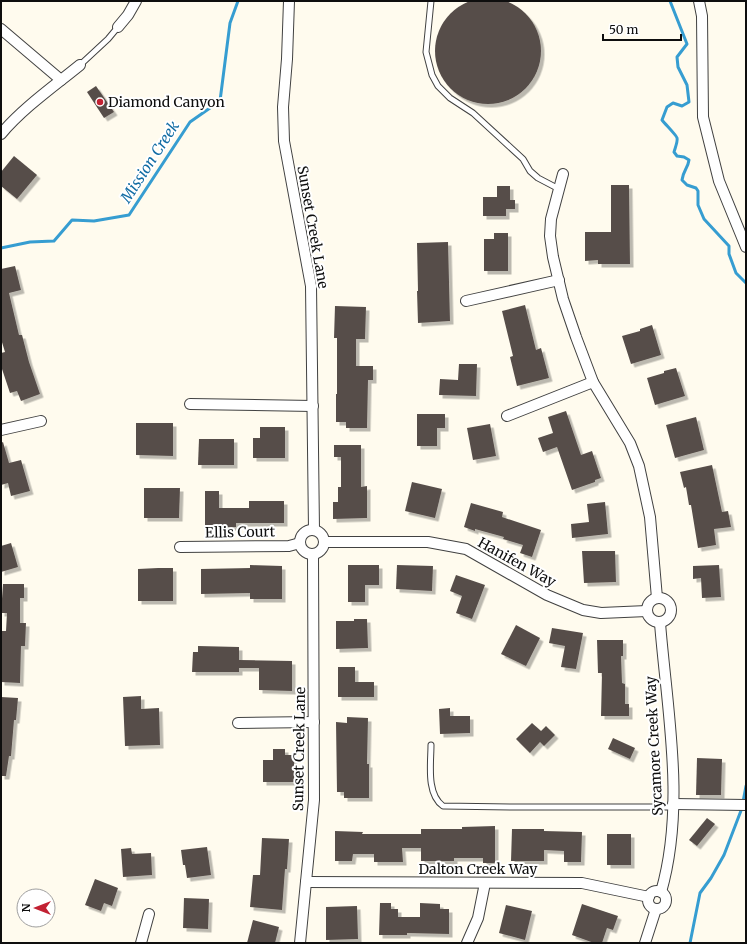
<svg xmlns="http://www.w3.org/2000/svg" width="747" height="944" font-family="Merriweather,serif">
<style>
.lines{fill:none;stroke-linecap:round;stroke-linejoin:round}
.stream{stroke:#369dd1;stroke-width:3}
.building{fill:#574e4a;filter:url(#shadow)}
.lane-casing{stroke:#414141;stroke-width:7}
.street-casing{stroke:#414141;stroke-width:12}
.lane{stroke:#fff;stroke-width:5}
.street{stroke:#fff;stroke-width:10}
.poi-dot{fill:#c22132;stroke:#fff;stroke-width:1.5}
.labels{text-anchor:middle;stroke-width:4;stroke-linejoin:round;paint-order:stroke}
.poi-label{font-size:14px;fill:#0e0e0e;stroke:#fff;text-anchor:start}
.street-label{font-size:14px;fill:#0e0e0e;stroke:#fff}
.water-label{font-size:15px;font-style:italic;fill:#136da4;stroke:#fff}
</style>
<defs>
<filter id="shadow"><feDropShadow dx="3.5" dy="3.5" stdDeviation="0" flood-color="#0004"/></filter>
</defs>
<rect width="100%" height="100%" fill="#fffbee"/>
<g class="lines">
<!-- stream -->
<g class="stream">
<path d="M 670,1 L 687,44 L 677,57 L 678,67 L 687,85 L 689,102 L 682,106 L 673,103 L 667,107 L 662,120 C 665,124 677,136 677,138 C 678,142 675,148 674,152 L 677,156 L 684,157 L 689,160 C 688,168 683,171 682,180 L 687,185 L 696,188 L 698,191 L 698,205 L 704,219 L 729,246 L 729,254 L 736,273 L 746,283"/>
<polyline points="1,248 30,242 54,241 72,220 94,221 129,215 190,122 220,101 230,23 238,1"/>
<polyline points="743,802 746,786"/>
<polyline points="690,943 700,893 711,878 724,855 742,808"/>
</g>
</g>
<!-- building -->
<g class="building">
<circle cx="488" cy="51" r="53"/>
<polygon points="96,86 114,112 104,118 87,92"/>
<polygon points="14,156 37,175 17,199 1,186 1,172"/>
<polygon points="611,185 629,185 630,264 598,264 598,260 585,261 585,232 611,232"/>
<polygon points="497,186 510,186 510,200 515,200 515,209 506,209 506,216 483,216 483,197 497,197"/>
<polygon points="494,233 508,233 508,271 484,271 484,239 494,239"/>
<polygon points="448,242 450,321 418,323 417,291 418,291 417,243"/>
<polygon points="15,266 21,290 9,293 19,335 22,335 29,362 40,394 21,401 17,391 10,393 1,366 1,353 5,352 1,339 1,269"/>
<polygon points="525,305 536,350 541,348 549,378 517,386 510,357 513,356 502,311"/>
<polygon points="335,306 366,307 365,339 356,339 356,366 373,366 373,380 368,380 367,428 346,428 346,422 336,422 336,394 337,394 337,338 334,338"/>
<polygon points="652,325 661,355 631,364 622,336 640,331 640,329"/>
<polygon points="459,364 477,364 476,396 439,395 440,379 458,380"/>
<polygon points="676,368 685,396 655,405 647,378 664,373 664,371"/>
<polygon points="566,411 581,455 592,451 601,478 595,480 595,482 572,490 557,447 543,452 538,438 553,433 548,417"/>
<polygon points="417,414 445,414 445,428 437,428 437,446 417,446"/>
<polygon points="696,417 704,450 675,458 666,425"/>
<polygon points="136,423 173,423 173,456 136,455"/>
<polygon points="490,424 496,456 473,460 467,428"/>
<polygon points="260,427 285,427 285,458 253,458 253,438 260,438"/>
<polygon points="199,439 234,439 234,465 198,465"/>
<polygon points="3,442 9,463 21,460 30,491 11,496 8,483 1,485 1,443"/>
<polygon points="334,445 361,445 361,487 367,486 367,518 333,519 333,502 338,502 338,487 341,487 341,457 334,457"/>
<polygon points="712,465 722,512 728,511 731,527 714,529 716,545 698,548 691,505 689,505 686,487 684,488 680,472"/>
<polygon points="412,482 442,489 435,518 405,511"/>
<polygon points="144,488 180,488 179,518 144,518"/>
<polygon points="205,491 219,491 219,508 249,508 249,501 284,501 284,523 236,523 236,527 205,527"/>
<polygon points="605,502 608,534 572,538 571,524 589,522 587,504"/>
<polygon points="471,503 503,512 502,517 541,530 532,557 520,553 523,545 503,539 504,537 475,529 475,531 464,527"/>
<polygon points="11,543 18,567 1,572 1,546"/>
<polygon points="582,551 615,551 616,582 584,583"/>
<polygon points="250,565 282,566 282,599 250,599 250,593 201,594 201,569 250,568"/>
<polygon points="348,565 379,565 379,585 365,585 365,602 348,602"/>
<polygon points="397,565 433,566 432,591 396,589"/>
<polygon points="719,565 721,597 702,598 701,578 693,579 693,566"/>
<polygon points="158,568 173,568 173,601 138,601 138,569"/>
<polygon points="456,575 485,585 472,619 456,613 462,596 450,591"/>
<polygon points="3,584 24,584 24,598 20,598 20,623 26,623 25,646 21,646 20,683 1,682 1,631 6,631 7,613 1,613"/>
<polygon points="354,619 367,619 368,648 336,649 336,621 354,621"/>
<polygon points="516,625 540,638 526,666 501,654"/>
<polygon points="552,628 583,633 576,669 561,667 565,646 549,643"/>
<polygon points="597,640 623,640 623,656 621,656 622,683 625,684 625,704 629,704 629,716 601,716 602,673 598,673"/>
<polygon points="198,646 239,647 239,660 292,661 292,691 259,690 259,668 239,668 239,672 192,672 193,652 198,652"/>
<polygon points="338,667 355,667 355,682 374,682 374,697 338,697"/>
<polygon points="141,696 141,709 159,708 160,745 125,746 123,697"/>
<polygon points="1,697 18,698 16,720 14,720 11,756 9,756 6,776 1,776"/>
<polygon points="450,708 450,716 470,716 470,733 440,734 439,709"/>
<polygon points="347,717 368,718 367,764 369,764 369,798 344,798 344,792 337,792 336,722 347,723"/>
<polygon points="532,723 541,731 546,726 555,735 544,746 540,742 530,753 516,739"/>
<polygon points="613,738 635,748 630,759 608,749"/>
<polygon points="273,749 285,749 285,755 294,755 294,782 263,782 263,760 273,760"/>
<polygon points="697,758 722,759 721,795 696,795"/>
<polygon points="707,818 715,824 697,846 689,840"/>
<polygon points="495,826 495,863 483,863 483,858 454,858 454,861 421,861 421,848 402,848 403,862 374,862 374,854 353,854 352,861 335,861 335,831 363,832 362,834 421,834 421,829 462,829 462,827"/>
<polygon points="512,829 544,829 544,831 582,832 581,862 564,862 564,851 544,850 544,861 511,861"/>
<rect x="607" y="834" width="24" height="31"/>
<polygon points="262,838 289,839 287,869 285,869 282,910 250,907 253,875 260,875"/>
<polygon points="207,847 211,875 187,878 185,865 183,865 181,850"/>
<polygon points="131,848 132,854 151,853 152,875 123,877 121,849"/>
<polygon points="95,879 118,888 112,906 104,903 101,911 85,905"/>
<polygon points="184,898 209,899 208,929 183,928"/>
<polygon points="380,903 391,903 391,909 398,909 398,917 420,917 420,903 440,904 440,909 449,909 449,934 407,933 407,935 379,935"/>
<polygon points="582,904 618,916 613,930 607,928 602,943 594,943 572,935"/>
<polygon points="506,905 532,911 525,940 499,933"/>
<polygon points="357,906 358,939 326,940 326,907"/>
<polygon points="253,920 279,927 275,943 247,943"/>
</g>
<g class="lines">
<defs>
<g id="lane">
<polyline points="431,1 426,52 432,75 438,86 450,98 473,113 523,159 530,171 538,178 559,189"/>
<polyline points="80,65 108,39 118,27"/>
<path d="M 431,745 C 431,763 426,794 443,806 L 512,807 L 673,807"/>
</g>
<g id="street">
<polyline points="289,1 287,59 283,107 284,141 311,286 314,530"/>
<polyline points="699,1 702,16 703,117 719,181 746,247"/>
<polyline points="118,27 128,15 136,1"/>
<polyline points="1,29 61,80"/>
<path d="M 1,134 C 23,108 53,87 80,65"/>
<polyline points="563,174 551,219 550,236 553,257 563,299 576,337 593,382 630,443 639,466 650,517 657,598"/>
<polyline points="466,301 559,280"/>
<polyline points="190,404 313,406"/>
<polyline points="507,416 593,382"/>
<polyline points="1,430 41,421"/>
<circle cx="312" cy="542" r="12"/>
<polyline points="325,542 428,542 466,549 547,595 583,610 601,613 647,611"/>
<polyline points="180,547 289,546 300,543"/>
<circle cx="659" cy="610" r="12"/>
<path d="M 660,623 C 667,711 686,805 661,892"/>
<polyline points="238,723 314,722"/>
<polyline points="673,804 746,805"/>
<polyline points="306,882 582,883 649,897"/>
<circle cx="657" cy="900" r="9"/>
<polyline points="141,943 149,914"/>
<polyline points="300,943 314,800 313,555"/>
<polyline points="467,943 478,918 485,883"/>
<polyline points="645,943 656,909"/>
</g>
</defs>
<!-- lane casing -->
<use href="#lane" class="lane-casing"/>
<!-- street casing -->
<use href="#street" class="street-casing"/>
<!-- lane -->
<use href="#lane" class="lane"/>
<!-- street -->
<use href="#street" class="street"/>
</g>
<!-- markers -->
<circle class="poi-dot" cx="100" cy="102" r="4"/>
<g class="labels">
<!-- poi labels -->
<g class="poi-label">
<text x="108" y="107">Diamond Canyon</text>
</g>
<!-- street labels -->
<g class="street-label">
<text transform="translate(313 227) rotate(80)" y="5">Sunset Creek Lane</text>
<text transform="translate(240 532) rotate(-1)" y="5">Ellis Court</text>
<text transform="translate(517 562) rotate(29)" y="5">Hanifen Way</text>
<text transform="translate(654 746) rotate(-93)" y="5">Sycamore Creek Way</text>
<text transform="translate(299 749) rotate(-89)" y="5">Sunset Creek Lane</text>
<text x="478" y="874">Dalton Creek Way</text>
</g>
<!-- water labels -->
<g class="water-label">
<text transform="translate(150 162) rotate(-57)" y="5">Mission Creek</text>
</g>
</g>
<!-- border -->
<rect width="747" height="944" fill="none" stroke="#0e0e0e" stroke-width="4"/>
<!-- north arrow -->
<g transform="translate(36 908) rotate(270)"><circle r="19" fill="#ffffff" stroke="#9f9f9f"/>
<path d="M0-3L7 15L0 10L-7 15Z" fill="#c22132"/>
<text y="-6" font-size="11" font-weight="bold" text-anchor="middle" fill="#0e0e0e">N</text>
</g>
<!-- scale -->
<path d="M603 34v6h78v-6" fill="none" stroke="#0e0e0e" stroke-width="2"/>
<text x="609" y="34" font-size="12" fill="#0e0e0e" stroke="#ffffff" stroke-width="3" paint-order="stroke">50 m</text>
</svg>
